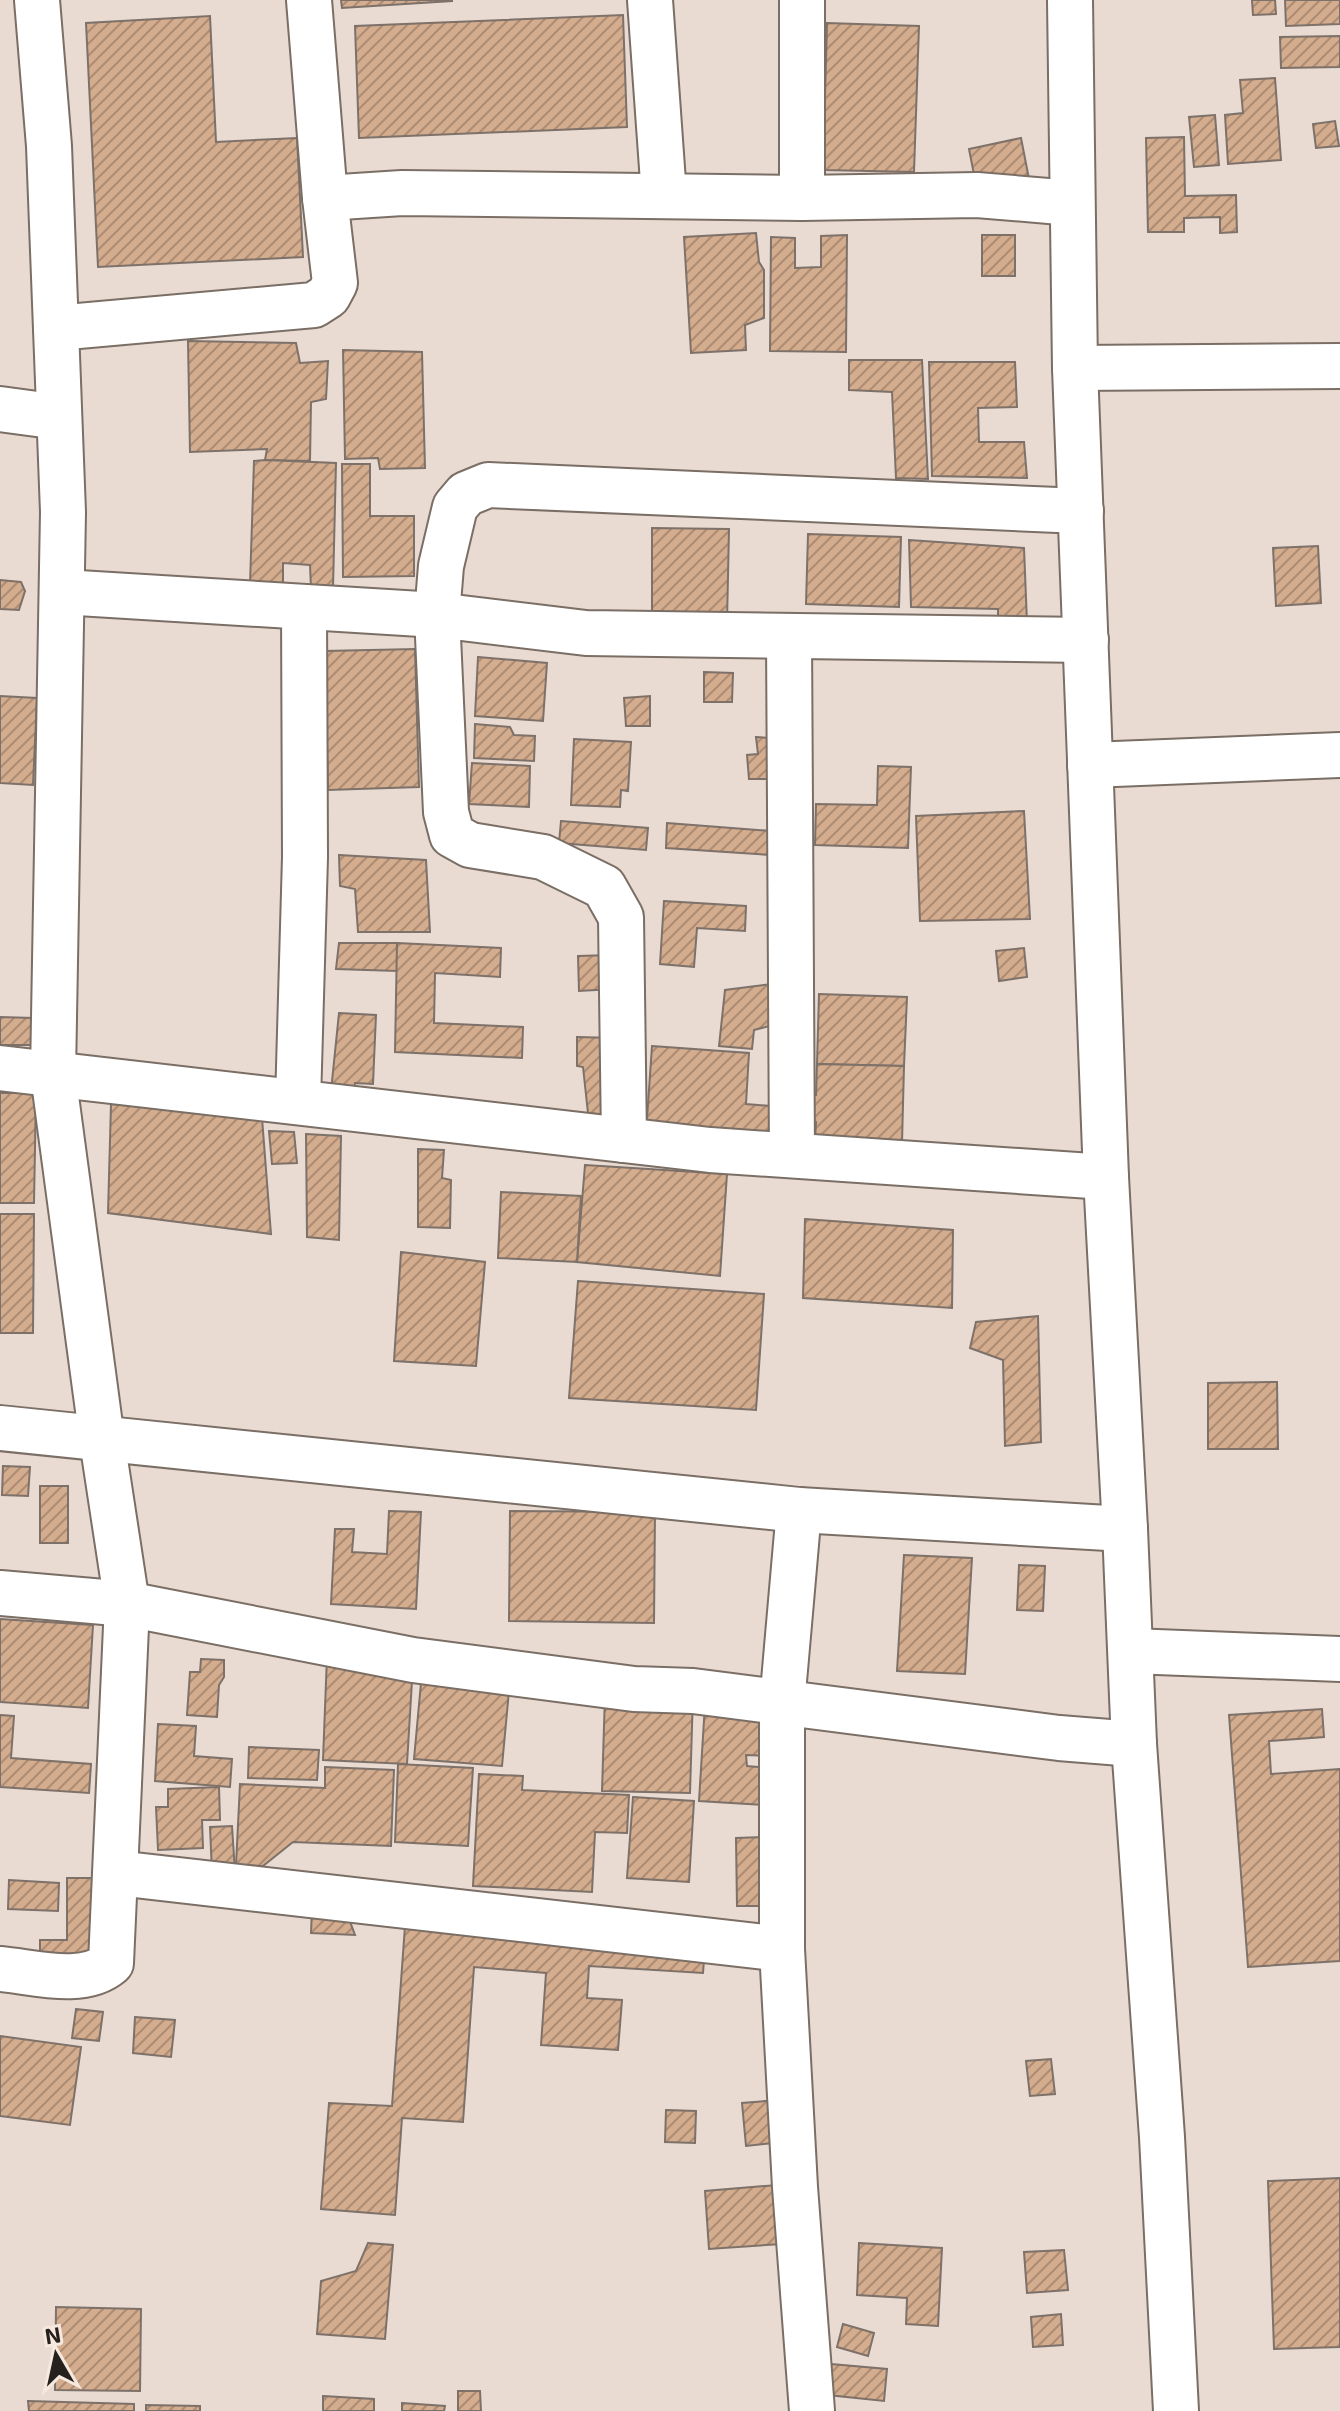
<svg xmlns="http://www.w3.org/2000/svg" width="1340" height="2411" font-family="'Exo 2',sans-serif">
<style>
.building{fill:url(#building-hatch);stroke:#7d7169;stroke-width:2}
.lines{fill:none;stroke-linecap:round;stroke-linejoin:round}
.minor-casing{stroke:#7a6e65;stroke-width:48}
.minor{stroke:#fff;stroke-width:44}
</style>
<defs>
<pattern id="building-hatch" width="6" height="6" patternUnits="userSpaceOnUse" patternTransform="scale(2)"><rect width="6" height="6" fill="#d4ac8e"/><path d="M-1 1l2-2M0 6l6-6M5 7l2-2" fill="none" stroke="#ac8c73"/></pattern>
</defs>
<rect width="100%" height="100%" fill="#e9dbd2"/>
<!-- building -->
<g class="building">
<polygon points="341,0 452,0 452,1 342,8"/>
<polygon points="1252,0 1275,0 1276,14 1253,15"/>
<polygon points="1285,0 1340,0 1340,24 1286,26"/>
<polygon points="623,15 627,127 359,138 355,26"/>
<polygon points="210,16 216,142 297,138 303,257 98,267 86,23"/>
<polygon points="827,23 919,26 914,172 823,170"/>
<polygon points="1340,36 1340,67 1281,68 1280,37"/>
<polygon points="1275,78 1281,160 1228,164 1225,115 1243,113 1240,80"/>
<polygon points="1215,115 1219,165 1194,167 1189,117"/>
<polygon points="1335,121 1339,146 1316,148 1313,124"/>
<polygon points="1184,137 1185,196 1236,195 1237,232 1220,233 1220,217 1184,218 1184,232 1148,232 1146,138"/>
<polygon points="1021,138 1029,179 977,190 969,149"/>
<polygon points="756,233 759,262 764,270 764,318 745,325 746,350 691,353 684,237"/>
<polygon points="847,235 846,352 770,351 771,237 795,238 795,268 821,267 821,236"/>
<rect x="982" y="235" width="33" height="41"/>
<polygon points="188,341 296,343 300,363 328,361 326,399 311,402 310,461 265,460 267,449 190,452"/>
<polygon points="343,350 422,352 425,468 380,469 378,458 345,459"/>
<polygon points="849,360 922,360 928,479 896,478 892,392 849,390"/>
<polygon points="929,362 1015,362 1017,407 978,408 979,442 1024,442 1027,478 932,476"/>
<polygon points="265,460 336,463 333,588 311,588 310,565 283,563 283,586 250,584 254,461"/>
<polygon points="342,464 370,464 370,516 414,516 414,576 343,577"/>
<polygon points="652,528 729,529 727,623 652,621"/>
<polygon points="808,534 901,537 899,607 806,604"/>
<polygon points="909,540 1024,548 1027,623 998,621 998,609 911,607"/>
<polygon points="1318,546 1321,603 1276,606 1273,548"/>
<polygon points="0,580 21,582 25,591 19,610 0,609"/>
<polygon points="415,649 419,787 328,790 325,651"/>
<polygon points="478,657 547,663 543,721 475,716"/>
<polygon points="704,672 733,673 732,702 704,702"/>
<polygon points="0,696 37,698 33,785 0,783"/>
<polygon points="650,696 650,726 626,726 624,698"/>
<polygon points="475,724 510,727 514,735 535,736 534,761 474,758"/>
<polygon points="756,737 771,738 770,779 749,779 747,755 758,754"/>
<polygon points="574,739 631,742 628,791 621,790 620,807 571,805"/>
<polygon points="472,763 530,766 529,807 469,804"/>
<polygon points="878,766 911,767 908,848 815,845 816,804 877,805"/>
<polygon points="1024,811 1030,919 920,921 916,816"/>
<polygon points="561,821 648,828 646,850 559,843"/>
<polygon points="667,823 772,831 770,855 666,848"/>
<polygon points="339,855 426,860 430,932 358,932 355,889 340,886"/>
<polygon points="664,901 746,906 745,931 697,928 694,967 660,964"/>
<polygon points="339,943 397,943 397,971 336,969"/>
<polygon points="397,943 501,948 500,977 435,973 434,1023 523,1027 522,1058 395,1052"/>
<polygon points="1024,948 1027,977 999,981 996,951"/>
<polygon points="611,955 613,989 579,991 578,956"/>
<polygon points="771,984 777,1024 754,1030 752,1049 719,1046 725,990"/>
<polygon points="819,994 907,997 904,1066 817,1064"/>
<polygon points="339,1013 376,1015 373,1084 355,1083 353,1093 331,1091"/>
<polygon points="0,1017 33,1018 33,1045 0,1045"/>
<polygon points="577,1037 615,1038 615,1116 588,1113 583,1067 577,1066"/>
<polygon points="652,1046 749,1053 746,1104 771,1106 768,1141 646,1133"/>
<polygon points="817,1064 904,1066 902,1143 815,1141 816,1122 810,1122 811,1095 816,1095"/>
<polygon points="0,1093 36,1093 34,1203 0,1203"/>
<polygon points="111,1104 262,1118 271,1234 108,1213"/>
<polygon points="269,1131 294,1132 297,1163 272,1164"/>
<polygon points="306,1134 341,1136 339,1240 307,1237"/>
<polygon points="418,1149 444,1150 442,1178 451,1180 450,1228 418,1227"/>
<polygon points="585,1165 727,1174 720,1276 577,1262"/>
<polygon points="501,1192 581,1196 577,1262 498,1258"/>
<polygon points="0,1214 34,1214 33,1333 0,1333"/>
<polygon points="805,1219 953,1230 952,1308 803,1298"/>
<polygon points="401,1252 485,1262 476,1366 394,1361"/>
<polygon points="578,1281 764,1294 756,1410 569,1398"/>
<polygon points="1038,1316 1041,1442 1005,1446 1003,1360 970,1348 976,1322"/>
<polygon points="1277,1382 1278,1449 1208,1449 1208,1383"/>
<polygon points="3,1466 30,1467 28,1496 2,1495"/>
<rect x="40" y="1486" width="28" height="57"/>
<polygon points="389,1511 421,1512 416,1609 331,1604 335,1529 354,1529 352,1552 387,1554"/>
<polygon points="510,1511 655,1512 654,1623 509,1621"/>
<polygon points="904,1555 972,1558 965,1674 897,1671"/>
<polygon points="1019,1565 1045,1566 1043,1611 1017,1610"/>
<polygon points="0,1619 93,1625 88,1708 0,1702"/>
<polygon points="327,1656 413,1664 407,1764 323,1760"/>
<polygon points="201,1659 224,1660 224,1677 219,1685 217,1717 187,1715 190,1672 200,1672"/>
<polygon points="422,1672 510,1680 502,1766 414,1759"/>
<polygon points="634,1691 693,1694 690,1793 602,1791 605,1694 634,1711"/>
<polygon points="705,1704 774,1708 771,1756 746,1755 747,1766 768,1768 766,1805 699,1801"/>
<polygon points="1322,1709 1324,1737 1269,1741 1271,1774 1340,1769 1340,1961 1248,1967 1229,1715"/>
<polygon points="0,1715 14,1716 11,1758 91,1764 89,1793 0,1787"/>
<polygon points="158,1724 196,1726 194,1756 232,1759 230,1787 155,1781"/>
<polygon points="249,1747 319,1750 317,1780 248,1778"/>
<polygon points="398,1764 473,1768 468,1846 395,1842"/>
<polygon points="325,1767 394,1770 391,1846 293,1842 263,1866 236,1865 240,1784 325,1788"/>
<polygon points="479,1774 523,1776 522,1790 629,1795 627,1833 595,1832 592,1892 473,1886"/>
<polygon points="219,1787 220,1820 202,1820 203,1848 158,1850 156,1807 168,1807 168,1789"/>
<polygon points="633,1797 694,1801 689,1882 627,1878"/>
<polygon points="232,1826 235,1872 212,1873 210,1827"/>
<polygon points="763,1837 762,1906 737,1906 736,1838"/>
<polygon points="67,1878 93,1878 93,1962 40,1962 40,1940 67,1940"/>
<polygon points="9,1880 59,1883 58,1911 8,1909"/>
<polygon points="312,1908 346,1911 355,1935 311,1933"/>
<polygon points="405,1926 705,1947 703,1973 589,1966 587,1998 622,2000 618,2050 541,2045 546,1973 474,1967 463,2122 402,2118 395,2215 321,2209 329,2103 392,2106"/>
<polygon points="76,2009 103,2012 99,2041 72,2038"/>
<polygon points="135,2017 175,2020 171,2057 133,2053"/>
<polygon points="0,2036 81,2047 70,2125 0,2116"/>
<polygon points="1051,2059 1055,2094 1030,2096 1026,2061"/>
<polygon points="778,2100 781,2142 746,2146 742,2103"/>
<polygon points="666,2110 696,2111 695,2143 665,2142"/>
<polygon points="1340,2178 1340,2347 1274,2349 1268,2181"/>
<polygon points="777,2185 781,2244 709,2249 705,2191"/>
<polygon points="368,2243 393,2245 385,2339 317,2334 321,2281 356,2271"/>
<polygon points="859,2243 942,2248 938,2326 906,2324 907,2298 857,2295"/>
<polygon points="1064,2250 1068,2290 1027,2293 1024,2252"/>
<polygon points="56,2307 141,2309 140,2391 55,2390"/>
<polygon points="1061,2314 1063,2345 1033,2347 1031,2317"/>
<polygon points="843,2324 874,2333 868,2356 837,2347"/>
<polygon points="831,2364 887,2369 884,2401 828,2395"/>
<polygon points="458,2391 480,2391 481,2411 458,2411"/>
<polygon points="323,2396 374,2399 374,2411 323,2411"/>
<polygon points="28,2401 134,2404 134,2411 29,2411"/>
<polygon points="402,2403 445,2406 444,2411 402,2411"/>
<polygon points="146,2405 200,2406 200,2411 146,2411"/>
</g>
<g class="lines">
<defs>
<g id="minor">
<polyline points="309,0 325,198"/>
<polyline points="650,0 664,196"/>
<polyline points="802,0 802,198"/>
<polyline points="1070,0 1075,368 1106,1177 1125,1529 1134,1744 1162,2137 1176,2411"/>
<polyline points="56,328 314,305 328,296 335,283 325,198 402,193 802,198 977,195 1072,203"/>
<polyline points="1075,368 1340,366"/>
<polyline points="0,409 59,417"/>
<polyline points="62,592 437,615 586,633 1086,640"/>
<polyline points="789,636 792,1155"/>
<polyline points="1090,765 1340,755"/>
<polyline points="0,1068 710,1150 1106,1177"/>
<polyline points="298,1102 305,857 304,607"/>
<polyline points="624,1140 621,917 604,887 543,857 470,845 452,835 446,812 437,615 441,566 455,507 466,494 488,485 1081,511"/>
<polyline points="0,1428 799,1510 1125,1529"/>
<polyline points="799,1510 782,1704 782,1949 795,2187 812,2411"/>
<polyline points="0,1593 127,1604 413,1660 634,1689 693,1691 1059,1738 1134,1744"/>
<polyline points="1131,1651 1340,1659"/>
<polyline points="117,1873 782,1949"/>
<path d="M 0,1969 C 34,1972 83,1987 111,1963 L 127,1604 L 102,1440 L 53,1074 L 63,512 L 49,146 L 37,0"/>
</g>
</defs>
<!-- minor casing -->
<use href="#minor" class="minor-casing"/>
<!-- minor -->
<use href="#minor" class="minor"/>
</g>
<!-- north arrow -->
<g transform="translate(56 2355) rotate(351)" stroke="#f6e9df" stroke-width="6" paint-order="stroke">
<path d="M0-6L14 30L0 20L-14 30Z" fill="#26211d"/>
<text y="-12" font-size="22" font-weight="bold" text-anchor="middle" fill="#26211d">N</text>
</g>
</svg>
